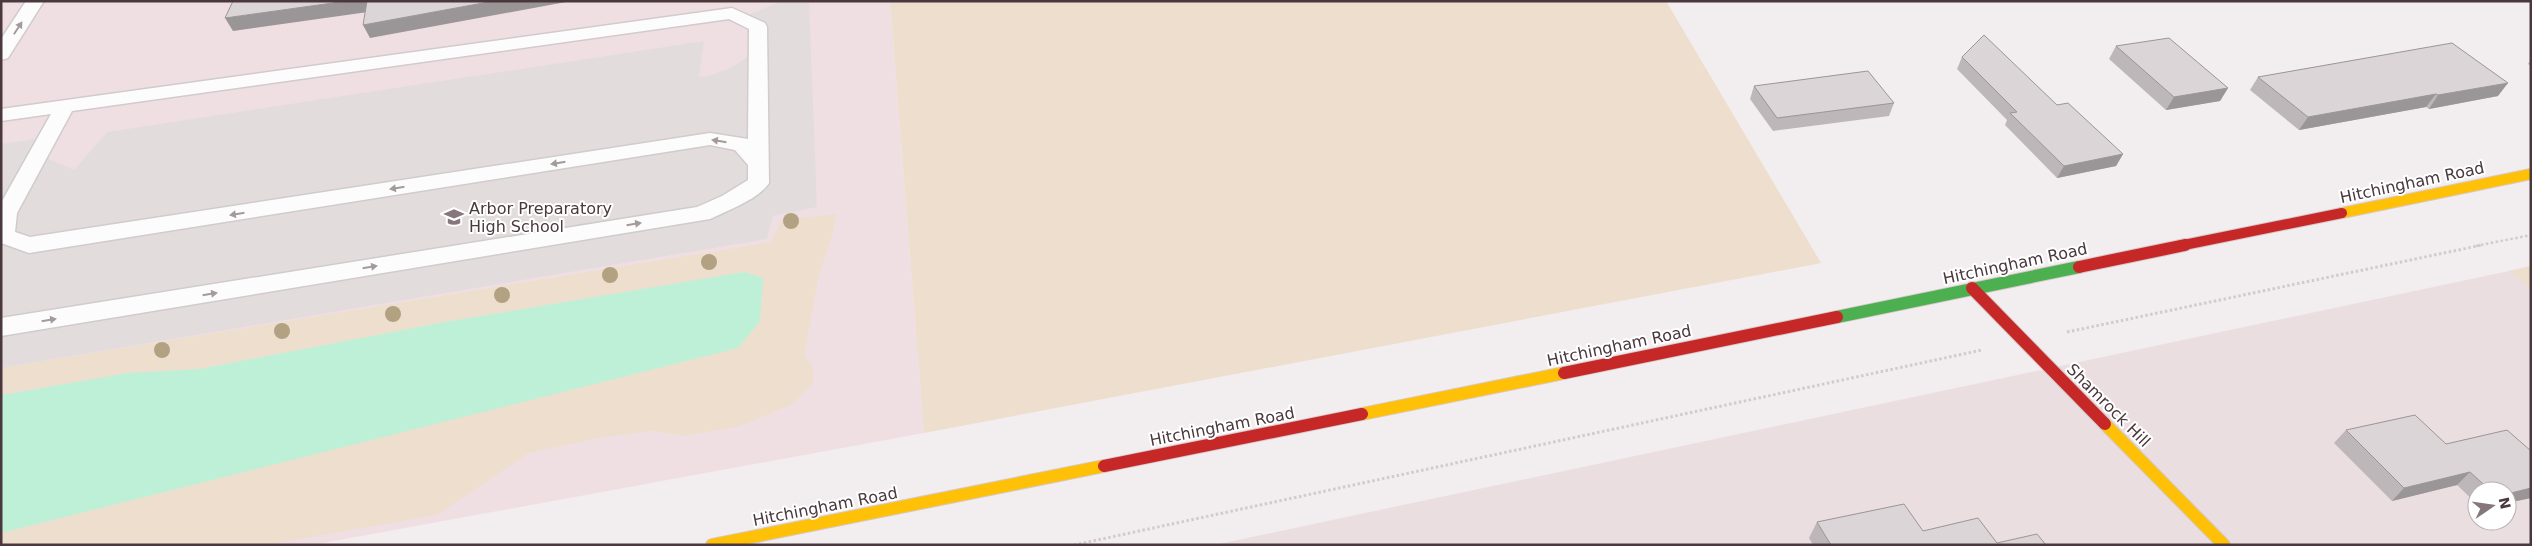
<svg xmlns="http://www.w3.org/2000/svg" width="2532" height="546" font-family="'DejaVu Sans',sans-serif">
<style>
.residential{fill:#eadee1;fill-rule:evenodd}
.education{fill:#f0dfe2}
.green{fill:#eedece}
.parking{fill:#e3dcdd}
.water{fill:#bef0d7}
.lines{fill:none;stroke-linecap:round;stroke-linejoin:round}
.lane-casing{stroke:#d0cbcc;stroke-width:3}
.fast-casing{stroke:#d6c8ca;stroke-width:14}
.slow-far1-casing{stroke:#d6c8ca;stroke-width:12}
.slow-casing{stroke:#d6c8ca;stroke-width:14}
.jam-far1-casing{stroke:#d6c8ca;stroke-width:12}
.jam-casing{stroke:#d6c8ca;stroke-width:14}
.path-far1{stroke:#d2cbcd;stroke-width:2.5;stroke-dasharray:2.5 2.5;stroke-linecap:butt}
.path{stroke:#d2cbcd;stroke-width:3;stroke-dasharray:2.5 2.5;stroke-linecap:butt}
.lane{fill:#fdfcfc;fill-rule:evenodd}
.fast{stroke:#4caf50;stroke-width:12}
.slow-far1{stroke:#ffc107;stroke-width:10}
.slow{stroke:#ffc107;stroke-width:12}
.jam-far1{stroke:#c62828;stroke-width:10}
.jam{stroke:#c62828;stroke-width:12}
.tree{fill:#b2a282}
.wall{fill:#bdb7b9}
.shaded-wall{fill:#9a9596}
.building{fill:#dcd5d7;stroke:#9a9596}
.oneway{fill:#a49a9c}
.labels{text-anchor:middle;stroke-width:4;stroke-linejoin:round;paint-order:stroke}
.street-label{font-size:16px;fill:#4a383d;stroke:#fff}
.poi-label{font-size:16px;fill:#4a383d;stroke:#fff;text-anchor:start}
</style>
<rect width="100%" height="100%" fill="#f2edee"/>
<!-- residential -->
<path class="residential" d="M 2531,266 L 2531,545 L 1214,545 L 2509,271 ZM 2477,491 L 2507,491 L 2507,521 L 2477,521 Z"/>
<!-- education -->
<polygon class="education" points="1,1 890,1 924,433 312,545 1,545"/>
<!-- green -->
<g class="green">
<polygon points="890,1 1666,1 1821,263 924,433"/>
<polygon points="836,214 832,237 819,274 804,356 814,369 812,384 793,404 740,426 686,436 651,431 598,438 529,453 437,515 264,545 1,545 1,368 771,242 781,220"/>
<polygon points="2531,266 2531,288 2509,271"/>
</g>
<!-- parking -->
<polygon class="parking" points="789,1 809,1 817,207 773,216 767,239 1,368 1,144 49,137 40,155 74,170 107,132 704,41 699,77 712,75 732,67 758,50 758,27 741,18 777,3"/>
<!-- water -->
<polygon class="water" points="744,272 763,278 760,321 738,348 1,533 1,395 128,373 199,369 445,322"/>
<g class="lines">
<defs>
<g id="lane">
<polygon points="26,1 44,1 8,58 1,60 1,39"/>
<path d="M 732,8 L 765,23 L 767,27 L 769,183 C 759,199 727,211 710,219 L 1,336 L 1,318 L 697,207 L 722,196 L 748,180 L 748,165 L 735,150 L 710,145 L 29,253 L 1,243 L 1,203 L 51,114 L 1,121 L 1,109 ZM 729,19 L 749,29 L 748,139 L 710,133 L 30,237 L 15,232 L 17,213 L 72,111 Z"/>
</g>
<polyline id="fast" points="1837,317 2079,267"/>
<polyline id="slow-far1" points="2342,213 2531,174"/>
<g id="slow">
<polyline points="1362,414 1564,373"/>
<polyline points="2105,424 2224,545"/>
<polyline points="712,545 1104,466"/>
</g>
<polyline id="jam-far1" points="2179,246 2342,213"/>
<g id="jam">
<polyline points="2079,267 2185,245"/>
<polyline points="1972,288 2105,424"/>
<polyline points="1564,373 1837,317"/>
<polyline points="1104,466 1362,414"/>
</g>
</defs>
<!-- lane casing -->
<use href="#lane" class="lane-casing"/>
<!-- fast casing -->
<use href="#fast" class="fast-casing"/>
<!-- slow-far1 casing -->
<use href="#slow-far1" class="slow-far1-casing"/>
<!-- slow casing -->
<use href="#slow" class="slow-casing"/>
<!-- jam-far1 casing -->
<use href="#jam-far1" class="jam-far1-casing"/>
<!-- jam casing -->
<use href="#jam" class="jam-casing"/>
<!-- path-far1 -->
<polyline class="path-far1" points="2476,246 2531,235"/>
<!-- path -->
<g class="path">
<polyline points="2067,332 2482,245"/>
<polyline points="1074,545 1982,350"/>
</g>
<!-- lane -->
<use href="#lane" class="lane"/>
<!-- fast -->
<use href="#fast" class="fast"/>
<!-- slow-far1 -->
<use href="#slow-far1" class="slow-far1"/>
<!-- slow -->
<use href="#slow" class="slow"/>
<!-- jam-far1 -->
<use href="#jam-far1" class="jam-far1"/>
<!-- jam -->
<use href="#jam" class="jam"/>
</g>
<!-- trees -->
<g class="tree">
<circle cx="791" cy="221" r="8"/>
<circle cx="709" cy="262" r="8"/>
<circle cx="610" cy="275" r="8"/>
<circle cx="502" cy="295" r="8"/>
<circle cx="393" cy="314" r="8"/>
<circle cx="282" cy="331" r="8"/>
<circle cx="162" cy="350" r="8"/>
</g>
<!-- wall -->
<g class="wall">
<polygon points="2116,46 2228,88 2220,101 2166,110 2109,59"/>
<polygon points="1962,57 2123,154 2116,166 2057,178 2005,125 2007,120 1957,69"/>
<polygon points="2531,60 2531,66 2528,64"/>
<polygon points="2258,77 2498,96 2429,109 2426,107 2299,130 2250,90"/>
<polygon points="1754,86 1894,103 1889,116 1773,131 1750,99"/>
<polygon points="2346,430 2446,444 2531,451 2531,498 2507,503 2507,491 2477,491 2477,504 2457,485 2392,501 2334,443"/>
<polygon points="1817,522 1923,531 1997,543 2046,545 1813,545 1809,538"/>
</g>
<!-- shaded-wall -->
<g class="shaded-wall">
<polygon points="347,1 370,1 375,11 233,31 225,18"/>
<polygon points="494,1 566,1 566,2 370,38 363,25"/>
<polygon points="2508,83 2498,96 2429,109 2438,95"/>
<polygon points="2228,88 2220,101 2166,110 2174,97"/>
<polygon points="2436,94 2426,107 2299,130 2308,117"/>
<polygon points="2123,154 2116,166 2057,178 2064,166"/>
<polygon points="2470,472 2457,485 2392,501 2404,488"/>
<polygon points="2531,488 2531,498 2507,503 2507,494"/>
</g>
<!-- building -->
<g class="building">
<polygon points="233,1 347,1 225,18"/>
<polygon points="367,1 494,1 363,25"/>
<polygon points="1984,35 2057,105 2068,103 2123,154 2064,166 2010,113 2017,112 1962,57"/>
<polygon points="2169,38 2228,88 2174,97 2116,46"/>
<polygon points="2452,43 2508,83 2438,95 2436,94 2308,117 2258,77"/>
<polygon points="1868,71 1894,103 1777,118 1754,86"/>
<polygon points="2415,415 2446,444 2507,430 2531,451 2531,488 2507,494 2507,491 2491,491 2470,472 2404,488 2346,430"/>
<polygon points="1904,504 1923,531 1978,518 1997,543 2037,534 2046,545 1831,545 1817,522"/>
</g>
<!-- one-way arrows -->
<defs><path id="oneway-solid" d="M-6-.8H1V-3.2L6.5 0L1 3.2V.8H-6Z" transform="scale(1.25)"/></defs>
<g class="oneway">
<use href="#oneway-solid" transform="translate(18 28) rotate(-57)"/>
<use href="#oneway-solid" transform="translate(719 141) rotate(-171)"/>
<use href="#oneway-solid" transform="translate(558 163) rotate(171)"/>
<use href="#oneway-solid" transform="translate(397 188) rotate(171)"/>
<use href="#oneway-solid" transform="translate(237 214) rotate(171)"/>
<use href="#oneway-solid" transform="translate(634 224) rotate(-9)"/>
<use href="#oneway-solid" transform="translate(370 267) rotate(-9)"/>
<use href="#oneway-solid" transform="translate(210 294) rotate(-9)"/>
<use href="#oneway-solid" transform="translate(49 320) rotate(-9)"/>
</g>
<!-- icons -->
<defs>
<symbol id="school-bare" viewBox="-9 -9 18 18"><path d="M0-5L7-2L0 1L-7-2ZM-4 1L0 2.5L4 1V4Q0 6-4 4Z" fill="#85777b" stroke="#fff" stroke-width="2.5" paint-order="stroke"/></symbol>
</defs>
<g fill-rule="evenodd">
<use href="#school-bare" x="440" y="203" width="28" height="28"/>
</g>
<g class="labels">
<!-- street labels -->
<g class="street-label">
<text transform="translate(2412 182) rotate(-12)" y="6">Hitchingham Road</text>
<text transform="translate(2015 263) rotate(-12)" y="6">Hitchingham Road</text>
<text transform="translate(1619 345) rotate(-12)" y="6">Hitchingham Road</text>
<text transform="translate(2109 405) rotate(45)" y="6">Shamrock Hill</text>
<text transform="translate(1222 426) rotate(-11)" y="6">Hitchingham Road</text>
<text transform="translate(825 506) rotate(-11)" y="6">Hitchingham Road</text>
</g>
<!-- poi labels -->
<g class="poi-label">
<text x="469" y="214">Arbor Preparatory<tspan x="469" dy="18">High School</tspan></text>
</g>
</g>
<!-- border -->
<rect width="2532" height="546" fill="none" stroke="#4a383d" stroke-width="5"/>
<!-- north arrow -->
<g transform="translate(2492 506) rotate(77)"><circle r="24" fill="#ffffff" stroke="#b7afb1"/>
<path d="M0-4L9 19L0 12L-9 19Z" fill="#85777b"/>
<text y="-8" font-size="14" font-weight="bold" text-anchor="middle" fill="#4a383d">N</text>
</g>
</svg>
